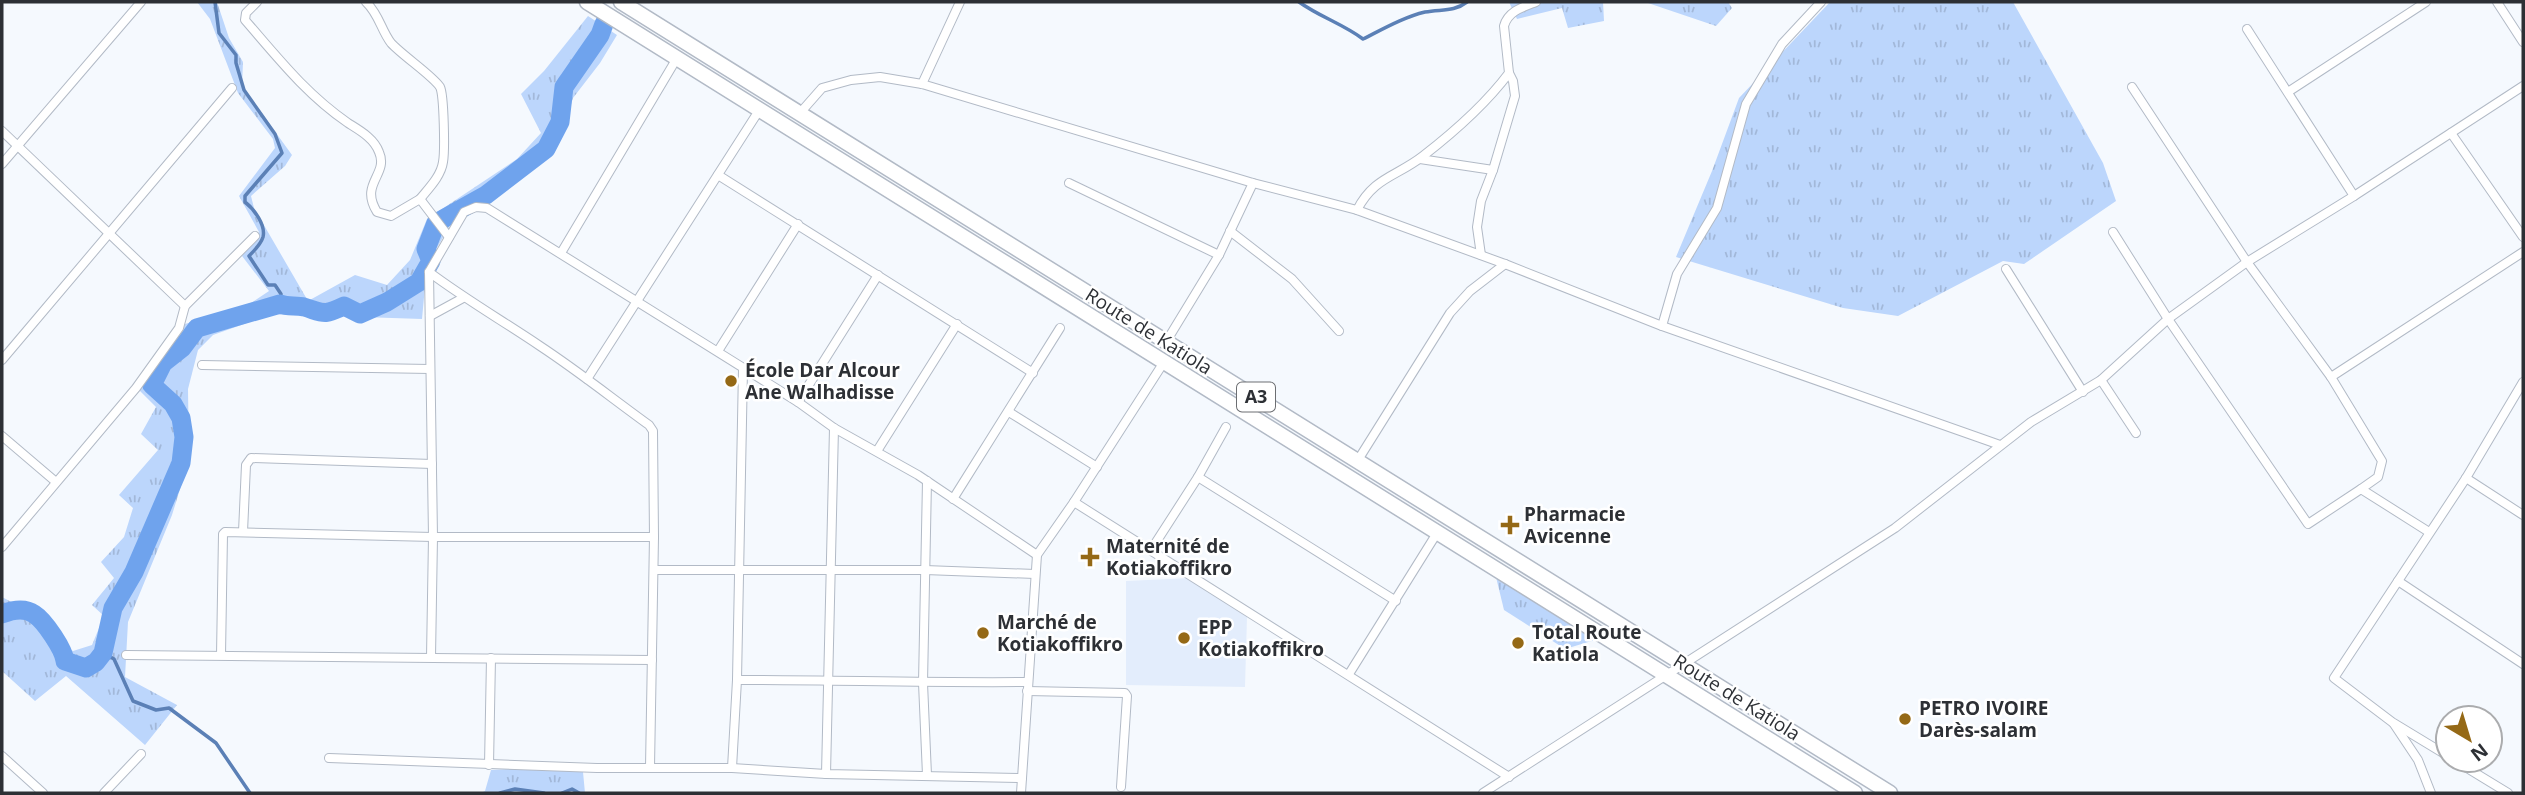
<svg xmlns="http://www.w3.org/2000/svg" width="2525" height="795" font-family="'Open Sans',sans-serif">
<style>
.built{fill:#e3edfc}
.grass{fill:url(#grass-tufts)}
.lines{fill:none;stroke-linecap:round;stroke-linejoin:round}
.stream{stroke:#5b80b6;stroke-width:3.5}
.river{stroke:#6fa3ed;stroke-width:19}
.minor-casing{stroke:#b2bac6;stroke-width:10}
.trunk-casing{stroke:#b2bac6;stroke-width:17}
.minor{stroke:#fff;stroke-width:8}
.trunk{stroke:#fff;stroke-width:14}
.poi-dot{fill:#956916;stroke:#fff;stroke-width:2.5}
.labels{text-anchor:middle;stroke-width:5;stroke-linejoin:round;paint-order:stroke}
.shield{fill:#fff;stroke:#6c6e72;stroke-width:2}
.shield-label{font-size:18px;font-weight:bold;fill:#2d3035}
.street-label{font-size:19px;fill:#2d3035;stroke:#fff}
.poi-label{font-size:19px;font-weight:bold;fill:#2d3035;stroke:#fff;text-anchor:start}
</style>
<defs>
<pattern id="grass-tufts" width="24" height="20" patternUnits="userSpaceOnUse" patternTransform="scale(1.75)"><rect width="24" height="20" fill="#bcd6fc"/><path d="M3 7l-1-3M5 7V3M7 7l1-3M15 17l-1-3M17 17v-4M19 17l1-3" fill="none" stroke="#a2b8d9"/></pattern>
</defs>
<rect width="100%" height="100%" fill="#f5f9fe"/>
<!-- built -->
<polygon class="built" points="1191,578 1247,617 1245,687 1126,685 1126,581"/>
<!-- grass -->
<g class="grass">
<polygon points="197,2 217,2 229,38 243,62 242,86 292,155 285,166 251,196 254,208 308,301 355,275 387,285 410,260 427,219 517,159 541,133 521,94 544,71 588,16 617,35 600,63 573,98 564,128 532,169 456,215 427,265 422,319 272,314 213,335 198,350 188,389 189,460 172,515 128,622 125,677 177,705 145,745 66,676 35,701 2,671 2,597 40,617 62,644 73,651 92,645 104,616 92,605 114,578 101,562 124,537 133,508 119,495 158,450 141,434 156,407 138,389 185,324 251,303 269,291 242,256 259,232 239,196 275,148 273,139 238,93 210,19"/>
<polygon points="1509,2 1603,2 1604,21 1568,28 1562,8 1517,19"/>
<polygon points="1645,2 1728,2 1732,8 1716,26"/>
<polygon points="1830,2 2013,2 2103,163 2116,201 2024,264 2003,261 1898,316 1843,308 1676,257 1712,171 1739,98"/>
<polygon points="1496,577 1595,640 1565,649 1504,610"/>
<polygon points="544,767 583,772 585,793 481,793 485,791 491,770"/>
</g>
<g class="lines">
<!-- stream -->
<g class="stream">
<path d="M 215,2 L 219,33 L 236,55 L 236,63 L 244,90 L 275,134 L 282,153 L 245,196 L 245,202 C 254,209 266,225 263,237 C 261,244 254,251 249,256 L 268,285 L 275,285 L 281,294 L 280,304"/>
<path d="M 1299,2 C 1320,17 1343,24 1363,39 C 1383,29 1404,17 1425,12 C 1442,9 1454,12 1467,2"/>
<polyline points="103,653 114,659 133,701 156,710 169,708 216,743 250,793"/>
<polyline points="500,793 515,789 544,793"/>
<polyline points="562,793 572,789 579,793"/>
</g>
<!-- river -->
<path class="river" d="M 2,614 C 12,610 24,607 34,614 C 45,621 64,650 65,661 L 86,668 L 96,662 L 103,653 L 113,608 L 134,572 L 181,463 L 184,437 L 181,418 L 173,404 L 152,385 L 163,363 L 182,348 L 197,328 L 280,304 C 288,307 296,305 304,307 C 324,313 323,316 344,306 L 360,314 L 387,302 L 419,282 L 431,261 L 426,249 L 436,223 L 486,195 L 546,149 L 560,122 L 564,87 L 600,35 L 604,24"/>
<defs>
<g id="minor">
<path d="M 257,2 L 246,13 L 245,20 C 278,58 306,94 348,123 C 359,130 374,138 379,152 C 389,175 359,183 377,212 L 391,216 L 420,199 L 449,237"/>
<path d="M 366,2 C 379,14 381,30 391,43 C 403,56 433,76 440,87 C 444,95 445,151 443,162 C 441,176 429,188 420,199"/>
<polyline points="2497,2 2523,42"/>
<polyline points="2247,29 2354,196"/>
<polyline points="922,84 960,2"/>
<polyline points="2132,87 2247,262 2331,377 2382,461 2378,477 2361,489"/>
<polyline points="2288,92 2426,2"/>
<polyline points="800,113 822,88 851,80 880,77 922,84 1253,183 1357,210 1505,264 1662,326 2000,445"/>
<polyline points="2,131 185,306"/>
<polyline points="2451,133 2523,237"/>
<polyline points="1420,159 1493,170"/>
<polyline points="2,164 141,2"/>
<polyline points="718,175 1033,373"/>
<polyline points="1069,183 1219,255"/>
<path d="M 1357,210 C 1374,177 1396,177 1423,156 C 1454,132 1485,105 1509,73 L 1504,26 C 1508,11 1523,7 1536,2"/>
<polyline points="1230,231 1292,279 1339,331"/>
<polyline points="2113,232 2168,319 2308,524 2361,489 2429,532"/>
<polyline points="561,253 677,58"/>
<polyline points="1481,255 1477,227 1481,201 1493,170 1515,96 1513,81 1509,73"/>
<polyline points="2006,269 2083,392"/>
<path d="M 429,272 C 465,299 503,321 540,346 C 578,371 613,399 649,425 L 653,431 L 654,537 L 650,767"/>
<polyline points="430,316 463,298"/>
<polyline points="1662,326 1677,274 1717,208 1746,104 1782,44 1821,2"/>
<polyline points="1166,342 1219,255 1253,183"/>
<polyline points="718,351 798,224"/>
<polyline points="2,360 232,88"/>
<polyline points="202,365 430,369"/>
<polyline points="2331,377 2523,252"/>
<polyline points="587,379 760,109"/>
<polyline points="2101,380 2136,433"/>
<polyline points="798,402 878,275"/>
<polyline points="1009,412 1097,467"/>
<polyline points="2,436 56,482"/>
<polyline points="877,451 957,324"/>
<polyline points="1358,460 1450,313 1470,291 1505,264"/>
<polyline points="1198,477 1396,601"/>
<polyline points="2466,478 2523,515"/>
<polyline points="953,499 1060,328"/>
<polyline points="1074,502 1509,777"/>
<polyline points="243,532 246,465 251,458 432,464"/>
<polyline points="2,547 136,388 179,328 185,306 255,236"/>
<polyline points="1151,550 1198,477 1226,427"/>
<polyline points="654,570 925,570 1035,574"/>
<polyline points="2398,581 2523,664"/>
<polyline points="126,655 652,660"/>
<polyline points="221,655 223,534 225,532 433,537 654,537"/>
<polyline points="431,657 433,537 429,272 464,212 476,207 487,208 798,402 834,428 918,475 1037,555"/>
<polyline points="1349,674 1437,533"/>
<path d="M 737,680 C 834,680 931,683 1028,682"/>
<polyline points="1027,691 1125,693 1127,696 1121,787"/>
<polyline points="2394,724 2418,760 2431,793"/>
<polyline points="2,756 43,793"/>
<polyline points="2448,756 2392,722 2334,678 2466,478 2523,382"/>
<polyline points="329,758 597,768 732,768 826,774 1022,778"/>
<polyline points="2454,760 2508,793"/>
<polyline points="489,765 491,658"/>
<polyline points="732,768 737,680 743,369"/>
<polyline points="826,774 834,428"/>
<polyline points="927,775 923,683 927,481"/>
<polyline points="104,793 141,754"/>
<polyline points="1021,793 1037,555 1074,502 1164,362"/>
<polyline points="1483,793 1895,528 2031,422 2101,380 2168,319 2247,262 2354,196 2523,86"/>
</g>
<g id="trunk">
<polyline points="587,2 1855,793"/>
<polyline points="621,2 1890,793"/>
</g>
</defs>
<!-- minor casing -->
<use href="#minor" class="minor-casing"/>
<!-- trunk casing -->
<use href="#trunk" class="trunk-casing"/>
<!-- minor -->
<use href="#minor" class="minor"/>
<!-- trunk -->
<use href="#trunk" class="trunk"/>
</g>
<!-- markers -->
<g class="poi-dot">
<circle cx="731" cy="381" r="7"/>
<path d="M1506.5 514.5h7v7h7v7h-7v7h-7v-7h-7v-7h7z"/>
<path d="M1086.5 546.5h7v7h7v7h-7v7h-7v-7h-7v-7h7z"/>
<circle cx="983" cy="633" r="7"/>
<circle cx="1184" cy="638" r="7"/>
<circle cx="1518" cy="643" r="7"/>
<circle cx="1905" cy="719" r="7"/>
</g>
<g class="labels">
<!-- shield labels -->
<rect class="shield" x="1237" y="382.5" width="38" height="29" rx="5"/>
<g class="shield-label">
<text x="1256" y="403">A3</text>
</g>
<!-- street labels -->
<g class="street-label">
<text transform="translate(1149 331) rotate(32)" y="7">Route de Katiola</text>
<text transform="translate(1737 697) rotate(32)" y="7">Route de Katiola</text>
</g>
<!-- poi labels -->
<g class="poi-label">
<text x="745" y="377">École Dar Alcour<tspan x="745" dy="22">Ane Walhadisse</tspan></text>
<text x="1524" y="521">Pharmacie<tspan x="1524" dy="22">Avicenne</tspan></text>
<text x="1106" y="553">Maternité de<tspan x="1106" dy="22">Kotiakoffikro</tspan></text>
<text x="997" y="629">Marché de<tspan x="997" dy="22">Kotiakoffikro</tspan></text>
<text x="1198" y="634">EPP<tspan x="1198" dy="22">Kotiakoffikro</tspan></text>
<text x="1532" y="639">Total Route<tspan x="1532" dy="22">Katiola</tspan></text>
<text x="1919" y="715">PETRO IVOIRE<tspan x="1919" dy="22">Darès-salam</tspan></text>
</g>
</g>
<!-- border -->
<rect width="2525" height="795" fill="none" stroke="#2d3035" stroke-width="7"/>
<!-- north arrow -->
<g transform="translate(2469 739) rotate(142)"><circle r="33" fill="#ffffff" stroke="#abacae" stroke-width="2"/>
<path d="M0-5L12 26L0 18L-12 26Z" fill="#956916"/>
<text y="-10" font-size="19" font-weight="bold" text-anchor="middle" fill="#2d3035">N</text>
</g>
</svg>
